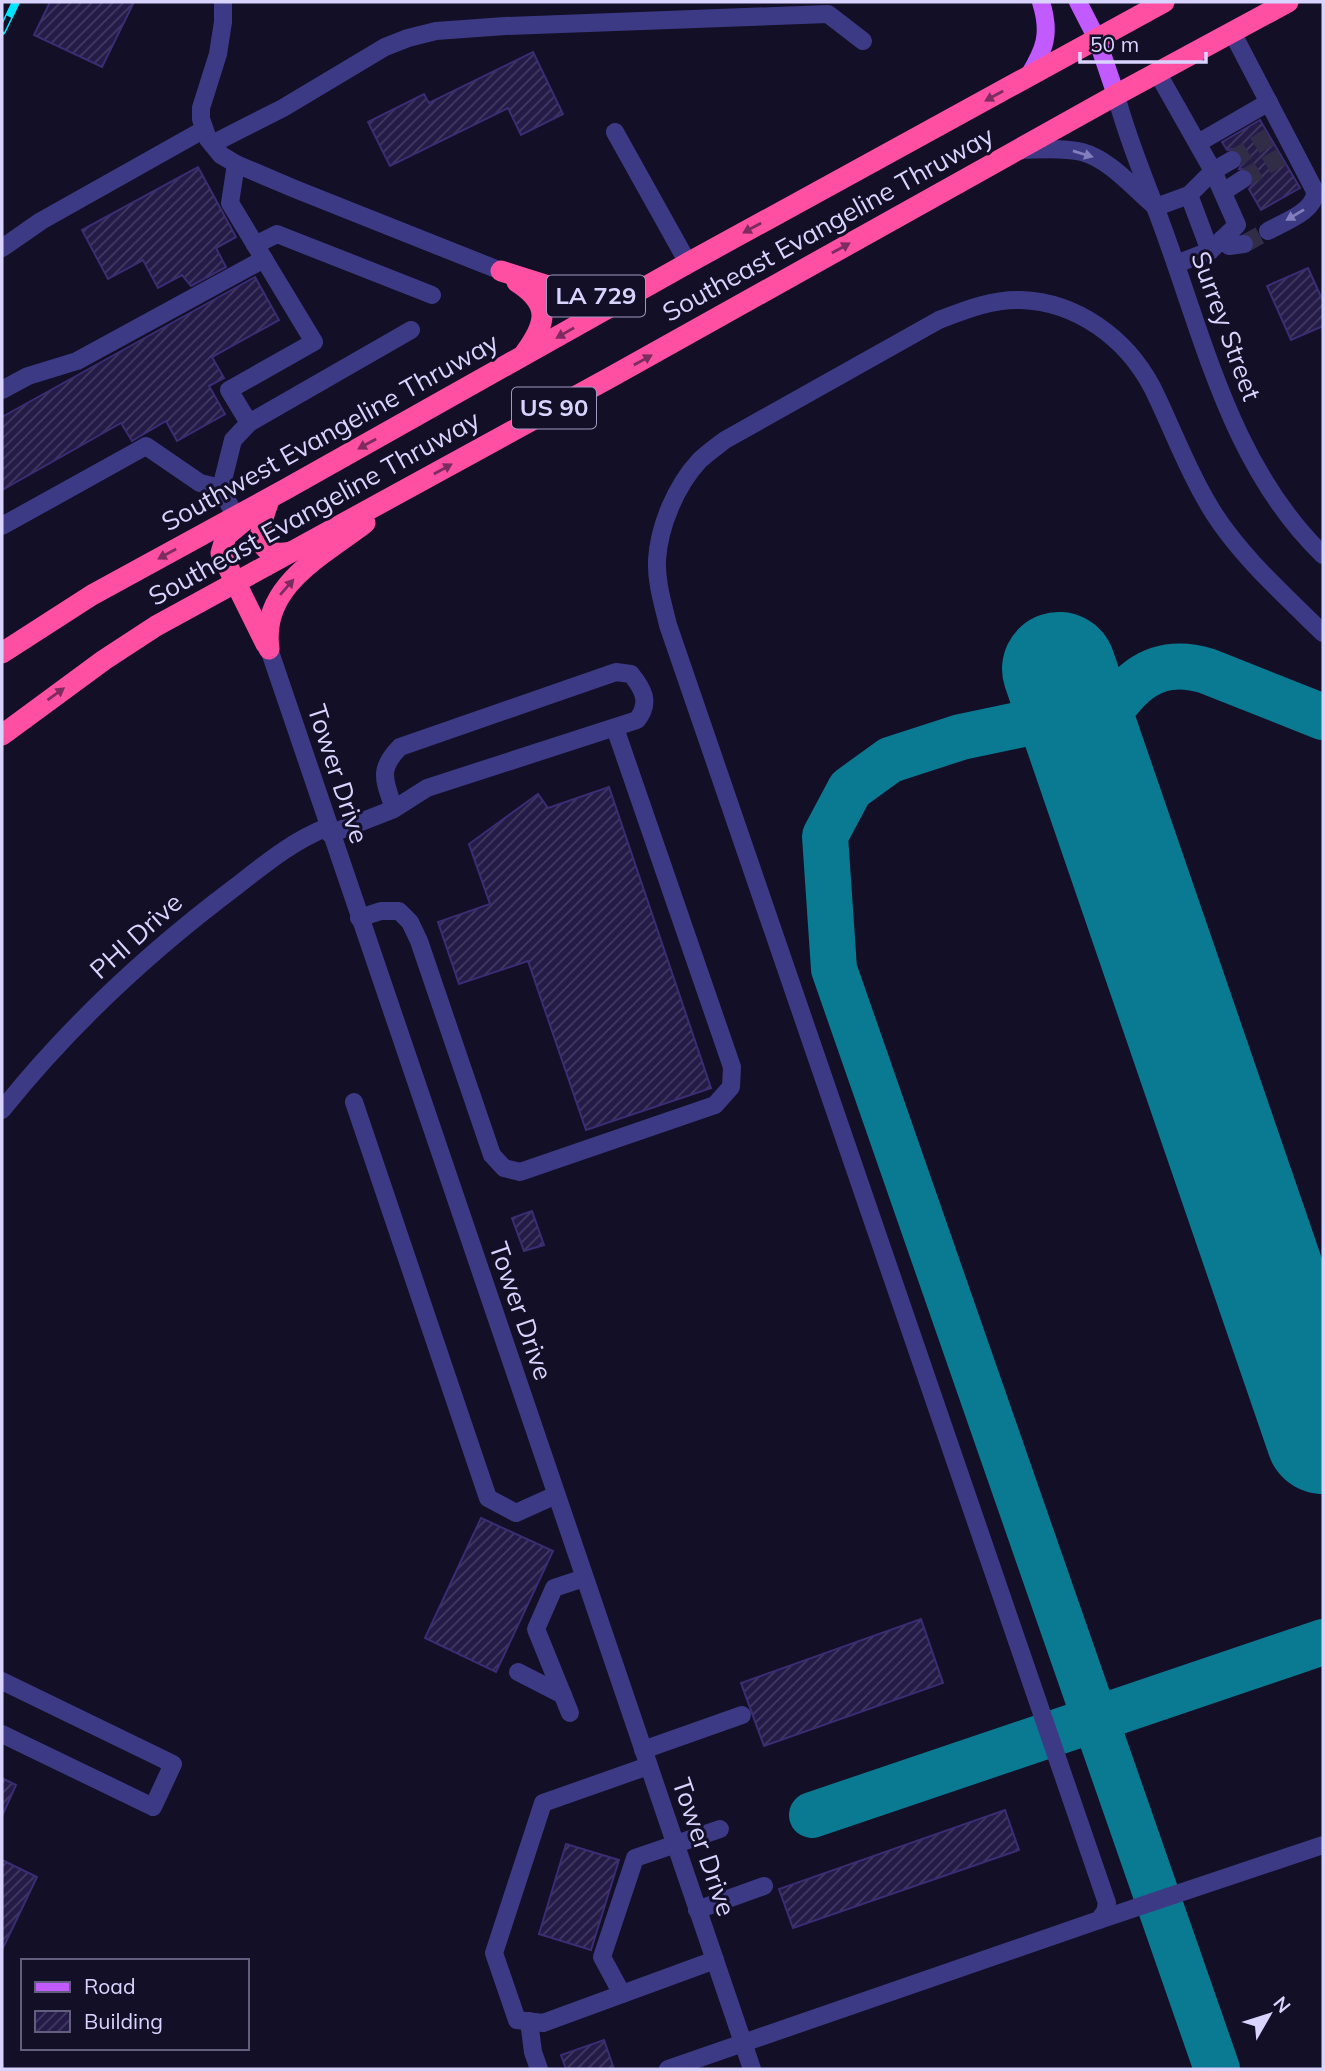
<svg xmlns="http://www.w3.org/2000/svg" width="1325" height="2071" font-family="Mulish,sans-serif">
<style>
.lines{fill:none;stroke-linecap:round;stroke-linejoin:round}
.taxiway{stroke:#0a7a92;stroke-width:46}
.runway{stroke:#0a7a92;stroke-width:114}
.building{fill:url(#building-hatch);stroke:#3b2d73;stroke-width:2}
.minor-tunnel{stroke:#312d47;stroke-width:18;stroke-dasharray:18 9;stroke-linecap:butt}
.minor{stroke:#3d3a85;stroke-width:18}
.major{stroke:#c25bff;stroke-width:18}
.highway{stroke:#ff4fa3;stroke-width:21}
.rail-casing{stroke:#00e5ff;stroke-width:8}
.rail{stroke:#130f26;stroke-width:5;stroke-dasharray:16;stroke-linecap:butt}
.oneway{fill:#7d2c5e}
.oneway2{fill:#837fbc}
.labels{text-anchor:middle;stroke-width:6;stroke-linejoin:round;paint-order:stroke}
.shield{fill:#130f26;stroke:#9e99be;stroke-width:2}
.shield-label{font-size:24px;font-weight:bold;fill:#d9d4ff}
.street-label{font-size:26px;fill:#d9d4ff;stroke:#130f26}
</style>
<defs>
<pattern id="building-hatch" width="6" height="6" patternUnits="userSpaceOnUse" patternTransform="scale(1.75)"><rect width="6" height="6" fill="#241b47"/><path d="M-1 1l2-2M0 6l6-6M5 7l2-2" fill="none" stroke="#433b63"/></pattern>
</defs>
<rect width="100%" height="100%" fill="#130f26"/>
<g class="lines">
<!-- taxiway -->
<g class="taxiway">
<polyline points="1291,1342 1308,1367 1323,1382"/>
<polyline points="812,1815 1323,1642"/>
<path d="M 1217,2069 L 834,969 L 825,836 L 850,789 L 890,760 L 961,737 L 1032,722 L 1086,747 C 1118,701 1141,651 1207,671 L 1323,717"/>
</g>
<!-- runway -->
<polyline class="runway" points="1059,669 1323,1437"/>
</g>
<!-- building -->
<g class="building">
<polygon points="50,2 134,2 102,67 34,35"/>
<polygon points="533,52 563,114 521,135 508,108 390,166 368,122 424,94 429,103"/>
<polygon points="1260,120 1300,188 1261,210 1249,189 1253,184 1253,173 1248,169 1239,169 1243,161 1241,154 1233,149 1227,150 1222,142"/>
<polygon points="198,167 236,237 216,248 226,267 191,286 182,275 158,288 143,260 108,279 82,230"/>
<polygon points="1308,268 1323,301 1323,326 1291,340 1267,286"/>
<polygon points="255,277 279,320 212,357 224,378 209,386 225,414 177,441 166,421 132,441 121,423 2,490 2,417"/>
<polygon points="609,787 711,1088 586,1130 528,961 459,984 438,922 490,904 469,844 538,794 548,808"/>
<polygon points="532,1211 544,1245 524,1251 512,1218"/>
<polygon points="481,1518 553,1551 496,1672 425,1638"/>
<polygon points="921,1619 943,1683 764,1746 741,1683"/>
<polygon points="2,1778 16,1785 2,1816"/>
<polygon points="1005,1810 1019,1850 793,1928 779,1889"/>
<polygon points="566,1844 619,1860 591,1950 539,1934"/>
<polygon points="2,1860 37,1877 2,1950"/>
<polygon points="604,2040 614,2069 566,2069 561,2055"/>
</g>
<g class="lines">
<!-- minor-tunnel -->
<g class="minor-tunnel">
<polyline points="1232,160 1269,137"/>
<polyline points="1243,179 1281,157"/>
<polyline points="1244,244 1268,231"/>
</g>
<!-- minor -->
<g class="minor">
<polyline points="223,2 223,22 218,54 201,108 201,119 208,139 221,155 236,164 295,189 501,271"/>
<path d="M 1232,32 L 1315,191 C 1316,211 1284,222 1268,231"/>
<polyline points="1157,72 1213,171 1237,225 1210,251 1176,264"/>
<path d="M 1116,95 C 1129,146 1152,195 1169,245 C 1208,355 1237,472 1323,555"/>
<polyline points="615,132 688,263"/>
<polyline points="1198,143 1269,102"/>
<polyline points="212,144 283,108 385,47 408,38 436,31 505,26 828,14 863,41"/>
<path d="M 1016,150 C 1037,150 1061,147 1082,152 C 1111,160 1134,189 1156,207 L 1189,195 L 1213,171 L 1232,160"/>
<polyline points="1223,192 1243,179"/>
<polyline points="1189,195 1210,251"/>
<polyline points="1222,239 1229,246 1244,244"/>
<polyline points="255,245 277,234 432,295"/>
<polyline points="2,248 41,221 203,130"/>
<polyline points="2,390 28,376 77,361 264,259"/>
<polyline points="249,423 411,330"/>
<polyline points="235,516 221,488 233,440 249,423 229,390 314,342 230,203 236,164"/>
<polyline points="2,526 146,446 200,483 221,488"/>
<polyline points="269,649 752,2069"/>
<path d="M 330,834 L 394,809 L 427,788 L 637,720 C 651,702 643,689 631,674 L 616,672 L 400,747 C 377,770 385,781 394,809"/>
<polyline points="359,918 381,911 399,911 410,922 419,941 492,1155 504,1168 520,1172 715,1105 731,1087 732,1067 615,728"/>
<polyline points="354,1102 488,1498 516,1513 556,1495"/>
<path d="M 2,1110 C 70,1025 151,950 238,885 C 266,863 294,840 328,827"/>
<polyline points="518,1672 563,1695"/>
<polyline points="2,1681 173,1764 153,1807 2,1734"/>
<polyline points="570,1713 536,1629 554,1588 584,1578"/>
<polyline points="643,1750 742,1715"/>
<polyline points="648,1766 543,1803 494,1953 517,2020 543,2023 715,1960"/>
<polyline points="697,1910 764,1886"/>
<polyline points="1099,1920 1323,1845"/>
<polyline points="622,1994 602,1957 635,1858 720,1829"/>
<polyline points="529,2021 533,2052 539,2069"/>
<path d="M 668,2069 L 1099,1920 L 1105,1912 L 1107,1903 L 668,625 C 663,604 656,582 657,560 C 659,526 676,486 699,461 C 707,453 716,447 725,440 L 939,320 C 965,310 992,299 1021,300 C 1077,302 1126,338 1152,387 C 1171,425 1185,465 1207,502 C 1234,550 1284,595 1323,633"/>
</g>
<!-- major -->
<g class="major">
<polyline points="1078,2 1097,39 1116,95"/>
<path d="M 1028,77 C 1045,49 1051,34 1041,2"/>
</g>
<!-- highway -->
<g class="highway">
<polyline points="501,271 580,296 599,296 628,288"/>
<path d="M 517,282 C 551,304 547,323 525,353"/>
<path d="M 268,503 C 259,527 252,560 291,552"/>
<polyline points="243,522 226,536 221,553 266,644"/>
<path d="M 269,649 C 260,586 321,557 365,523"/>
<polyline points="2,653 92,595 286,489 688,263 1164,2"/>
<polyline points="2,735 104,660 156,626 611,377 1116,95 1288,2"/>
</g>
<defs>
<polyline id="rail" points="2,31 16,2"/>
</defs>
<!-- rail casing -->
<use href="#rail" class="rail-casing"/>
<!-- rail -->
<use href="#rail" class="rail"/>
</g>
<!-- one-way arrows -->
<defs><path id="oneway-solid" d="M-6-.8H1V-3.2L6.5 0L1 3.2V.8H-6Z" transform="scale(1.75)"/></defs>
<g class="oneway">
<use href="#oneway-solid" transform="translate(994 96) rotate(151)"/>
<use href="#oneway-solid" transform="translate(752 228) rotate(151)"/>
<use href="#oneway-solid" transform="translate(841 248) rotate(-29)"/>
<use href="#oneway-solid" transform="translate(565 333) rotate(150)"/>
<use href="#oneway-solid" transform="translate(643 360) rotate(-29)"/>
<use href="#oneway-solid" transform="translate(367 444) rotate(151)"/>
<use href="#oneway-solid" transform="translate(443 469) rotate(-29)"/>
<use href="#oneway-solid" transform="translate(167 554) rotate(151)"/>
<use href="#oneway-solid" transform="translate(287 587) rotate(-49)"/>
<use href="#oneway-solid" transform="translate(56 694) rotate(-36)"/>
</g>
<g class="oneway2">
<use href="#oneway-solid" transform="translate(1083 154) rotate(17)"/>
<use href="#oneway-solid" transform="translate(1295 215) rotate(149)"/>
</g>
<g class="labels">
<!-- shield labels -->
<g class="shield">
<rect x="547" y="275.5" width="98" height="41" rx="5"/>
<rect x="512" y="387.5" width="84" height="41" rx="5"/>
</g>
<g class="shield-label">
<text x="596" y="304">LA 729</text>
<text x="554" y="416">US 90</text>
</g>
<!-- street labels -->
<g class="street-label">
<text transform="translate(828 224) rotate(-29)" y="9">Southeast Evangeline Thruway</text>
<text transform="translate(1226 326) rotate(70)" y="9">Surrey Street</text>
<text transform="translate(330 432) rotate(-29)" y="9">Southwest Evangeline Thruway</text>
<text transform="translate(314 508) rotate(-29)" y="9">Southeast Evangeline Thruway</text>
<text transform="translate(338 774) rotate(72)" y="9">Tower Drive</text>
<text transform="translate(136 936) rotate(-42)" y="9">PHI Drive</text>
<text transform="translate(521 1311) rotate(71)" y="9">Tower Drive</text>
<text transform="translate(704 1847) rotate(71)" y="9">Tower Drive</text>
</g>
</g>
<!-- border -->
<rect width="1325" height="2071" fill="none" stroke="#d9d4ff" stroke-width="7"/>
<!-- legend -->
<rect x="21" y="1959" width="228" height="91" fill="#130f26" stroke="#625e7d" stroke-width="2"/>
<rect x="35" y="1982" width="35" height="10" fill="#c25bff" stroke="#625e7d" stroke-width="2"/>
<text x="84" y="1994" font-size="21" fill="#d9d4ff">Road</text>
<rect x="35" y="2011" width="35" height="21" fill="url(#building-hatch)" stroke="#625e7d" stroke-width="2"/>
<text x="84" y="2029" font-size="21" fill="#d9d4ff">Building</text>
<!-- north arrow -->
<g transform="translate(1269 2015) rotate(51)" stroke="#130f26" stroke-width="5" paint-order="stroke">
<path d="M0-5L12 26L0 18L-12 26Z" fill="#d9d4ff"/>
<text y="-10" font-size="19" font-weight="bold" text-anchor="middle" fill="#d9d4ff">N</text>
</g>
<!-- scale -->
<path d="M1080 52v10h126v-10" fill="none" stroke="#d9d4ff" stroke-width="3.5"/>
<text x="1090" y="52" font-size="21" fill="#d9d4ff" stroke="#130f26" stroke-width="5" paint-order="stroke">50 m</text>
</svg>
